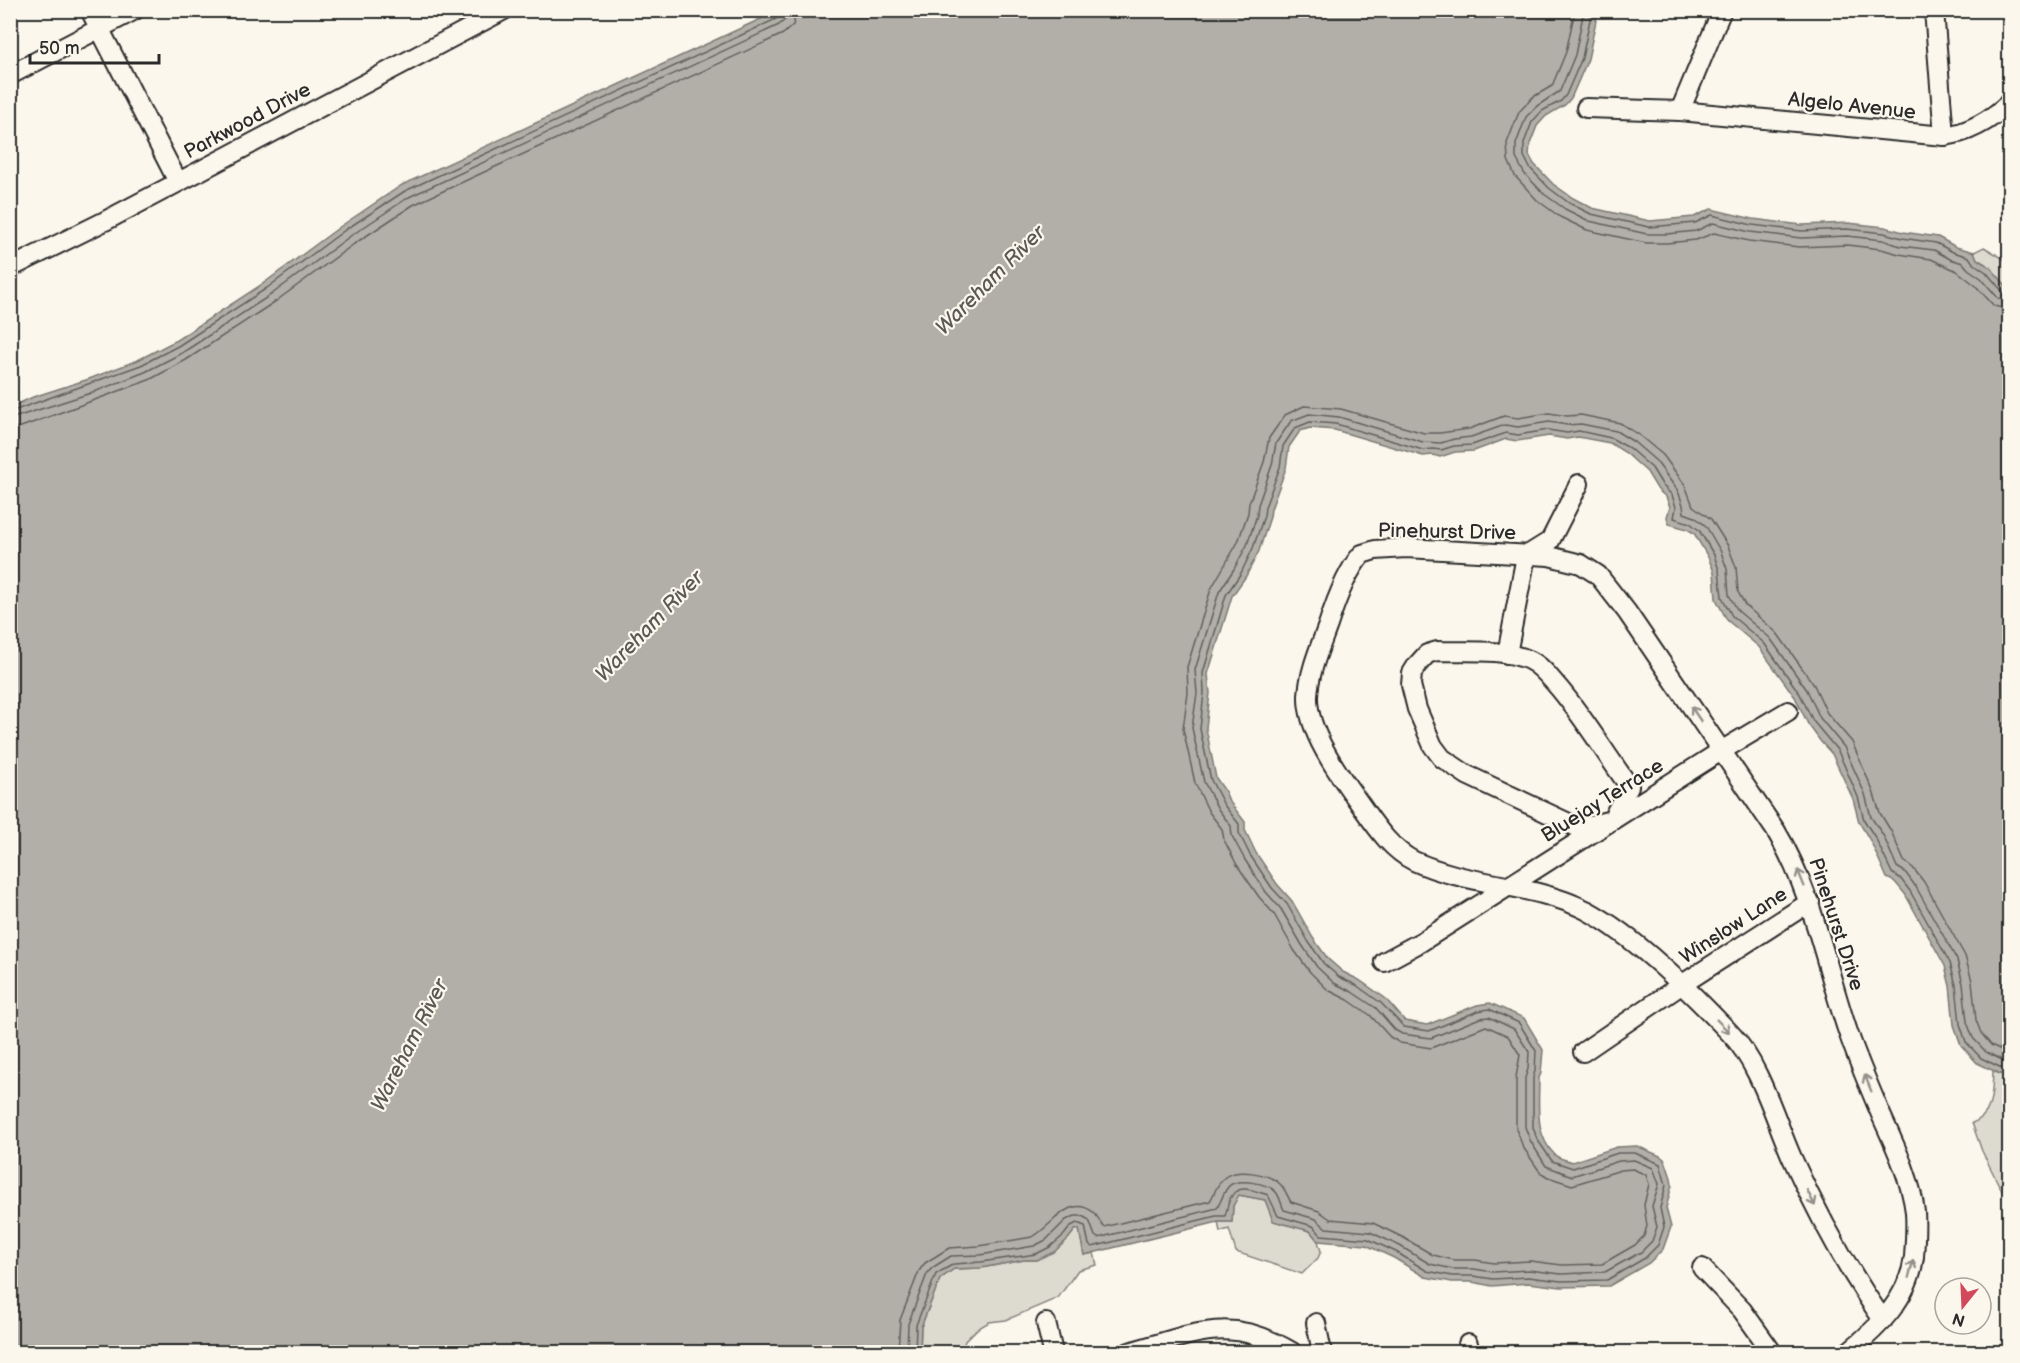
<svg xmlns="http://www.w3.org/2000/svg" width="2020" height="1363" font-family="'Balsamiq Sans',sans-serif">
<style>
.green{fill:#dddad0;stroke:#84827e;stroke-width:1.5}
.water{fill:#b1afa7;stroke:#7b7a75;stroke-width:1.5}
.lines{fill:none;stroke-linecap:round;stroke-linejoin:round}
.shore{stroke:#61605d;stroke-width:1.5}
.street-casing{stroke:#2b2b2b;stroke-width:22}
.street{stroke:#fbf7ec;stroke-width:18}
.oneway{stroke:#93918c}
.labels{text-anchor:middle;stroke-width:4.5;stroke-linejoin:round;paint-order:stroke}
.street-label{font-size:20px;fill:#2b2b2b;stroke:#fbf7ec}
.water-label{font-size:21px;font-style:italic;fill:#5a5956;stroke:#fbf7ec}
</style>
<rect width="100%" height="100%" fill="#fbf7ec"/>
<filter id="ink" filterUnits="userSpaceOnUse"><feTurbulence type="fractalNoise" baseFrequency=".0167" numOctaves="2"/><feDisplacementMap in="SourceGraphic" scale="12" xChannelSelector="R" yChannelSelector="G"/><feConvolveMatrix kernelMatrix="1 2 1 2 8 2 1 2 1" color-interpolation-filters="sRGB"/></filter>
<g filter="url(#ink)">
<!-- green -->
<g class="green">
<polygon points="1984,247 2009,262 2009,290 1990,267 1977,259 1974,252"/>
<path d="M 1993,1071 L 2009,1078 L 2009,1205 L 1982,1151 L 1972,1123 C 1994,1116 1992,1090 1993,1071 Z"/>
<polygon points="1238,1195 1265,1200 1274,1221 1310,1231 1318,1241 1321,1251 1318,1258 1302,1274 1236,1252 1229,1229 1220,1232 1218,1222 1232,1222 1233,1206"/>
<polygon points="1079,1229 1084,1255 1094,1253 1097,1265 1078,1270 1058,1298 1006,1320 989,1322 977,1329 965,1341 961,1352 920,1352 921,1327 940,1279 954,1269 981,1268 1024,1260 1037,1260 1068,1239 1075,1230"/>
</g>
<!-- water -->
<path class="water" d="M 780,10 L 1598,11 L 1588,59 L 1571,98 L 1565,105 L 1546,116 L 1537,126 L 1530,144 L 1529,155 L 1534,164 L 1553,184 L 1573,198 L 1592,208 L 1650,221 L 1694,217 L 1711,209 L 1753,219 L 1802,225 L 1848,223 L 1885,227 L 1903,232 L 1938,237 L 1956,247 L 1974,252 L 1977,259 L 1990,267 L 2010,290 L 2009,1078 L 1977,1063 L 1961,1045 L 1954,1025 L 1950,986 L 1945,966 L 1905,894 L 1895,882 L 1887,878 L 1871,842 L 1859,822 L 1853,799 L 1832,754 L 1821,742 L 1808,724 L 1795,697 L 1759,647 L 1727,620 L 1716,599 L 1714,572 L 1708,557 L 1694,533 L 1687,529 L 1669,524 L 1667,517 L 1670,507 L 1666,497 L 1658,490 L 1647,472 L 1626,453 L 1610,443 L 1578,437 L 1567,439 L 1549,436 L 1517,441 L 1506,439 L 1474,451 L 1455,452 L 1440,457 L 1433,455 L 1423,456 L 1335,430 L 1310,428 L 1300,431 L 1289,447 L 1286,468 L 1271,509 L 1270,517 L 1259,551 L 1246,576 L 1232,596 L 1208,674 L 1210,693 L 1206,728 L 1216,778 L 1225,791 L 1229,801 L 1245,822 L 1245,830 L 1256,853 L 1277,884 L 1292,901 L 1313,938 L 1328,959 L 1343,972 L 1359,980 L 1385,998 L 1405,1021 L 1427,1025 L 1477,1005 L 1490,1003 L 1524,1018 L 1543,1050 L 1541,1073 L 1539,1078 C 1539,1104 1534,1135 1555,1155 C 1559,1159 1567,1160 1572,1162 L 1617,1147 L 1637,1146 L 1660,1156 L 1665,1160 L 1671,1178 L 1672,1185 L 1666,1208 L 1671,1227 L 1663,1249 L 1649,1263 L 1609,1286 L 1561,1287 L 1528,1283 L 1492,1286 L 1472,1282 L 1452,1282 L 1425,1277 L 1394,1258 L 1366,1245 L 1318,1241 L 1310,1231 L 1273,1221 L 1265,1200 L 1239,1195 L 1233,1206 L 1232,1222 L 1218,1222 L 1084,1255 L 1079,1229 L 1075,1230 L 1068,1239 L 1054,1252 L 1037,1260 L 1024,1260 L 981,1268 L 954,1269 L 940,1279 L 921,1327 L 920,1352 L 11,1352 L 11,407 L 33,397 L 89,379 L 138,360 L 175,341 L 264,283 L 341,226 L 402,185 Z"/>
<g class="lines">
<!-- shore -->
<g class="shore">
<polyline points="1575,10 1566,52 1552,86 1533,97 1519,112 1507,143 1508,160 1515,176 1537,200 1560,217 1587,230 1646,243 1667,243 1696,240 1714,233 1749,241 1799,247 1847,245 1881,249 1899,254 1931,259 1957,271 1975,285 1994,306 2010,310"/>
<polyline points="1584,10 1575,55 1560,91 1537,106 1526,117 1516,144 1516,158 1524,173 1544,194 1565,209 1589,221 1647,234 1667,234 1696,231 1713,223 1750,232 1801,238 1847,236 1883,240 1900,246 1934,250 1950,259 1963,263 1968,269 1981,278 1998,298 2010,301"/>
<polyline points="1592,10 1582,58 1566,95 1561,101 1542,111 1532,122 1524,143 1524,156 1530,168 1549,188 1569,203 1591,214 1649,227 1695,223 1712,215 1752,225 1802,231 1847,229 1884,233 1902,238 1936,243 1953,252 1969,257 1973,263 1986,272 2003,292 2010,294"/>
<polyline points="10,412 141,365 178,346 267,288 345,230 405,191 776,19 780,10"/>
<polyline points="10,419 94,392 145,372 182,353 272,294 349,237 409,197 779,25 786,19 788,10"/>
<polyline points="10,428 21,427 149,380 186,360 276,301 354,244 413,205 783,34 793,25 797,10"/>
<path d="M 898,1352 L 900,1320 L 919,1271 L 925,1263 L 949,1248 L 979,1246 L 1032,1237 C 1051,1228 1069,1193 1093,1212 C 1098,1216 1100,1223 1104,1227 L 1210,1201 C 1215,1193 1217,1183 1225,1177 C 1238,1168 1267,1173 1279,1183 C 1285,1188 1287,1196 1291,1202 L 1319,1211 L 1330,1219 L 1373,1223 L 1404,1238 L 1433,1255 L 1454,1260 L 1475,1260 L 1494,1263 L 1530,1261 L 1562,1265 L 1602,1264 L 1635,1245 L 1644,1236 L 1647,1226 L 1644,1205 L 1649,1184 L 1646,1175 L 1633,1169 L 1621,1170 L 1572,1185 L 1548,1177 L 1540,1172 L 1523,1147 L 1516,1129 L 1516,1077 L 1520,1055 L 1508,1036 L 1486,1026 L 1431,1048 L 1400,1043 L 1390,1037 L 1370,1015 L 1348,1000 L 1328,990 L 1310,972 L 1294,950 L 1274,914 L 1259,897 L 1237,865 L 1224,840 L 1222,829 L 1209,812 L 1195,783 L 1183,729 L 1188,693 L 1187,667 L 1211,589 L 1238,542 L 1248,513 L 1249,503 L 1264,462 L 1269,438 L 1285,415 L 1304,406 L 1341,409 L 1424,433 L 1440,433 L 1469,429 L 1504,416 L 1518,418 L 1549,413 L 1567,416 L 1581,415 L 1620,423 L 1639,435 L 1663,455 L 1685,485 L 1693,506 L 1711,519 L 1728,546 L 1736,567 L 1738,592 L 1745,605 L 1777,633 L 1814,685 L 1827,713 L 1852,742 L 1873,791 L 1880,813 L 1891,831 L 1904,861 L 1913,868 L 1924,882 L 1965,956 L 1972,981 L 1976,1020 L 1981,1033 L 1991,1045 L 2010,1054"/>
<path d="M 907,1352 L 908,1324 L 927,1274 L 932,1268 L 951,1256 L 980,1255 L 1034,1246 L 1046,1240 L 1066,1220 L 1075,1216 L 1082,1216 L 1089,1220 L 1095,1236 L 1098,1238 L 1217,1208 C 1221,1202 1223,1193 1228,1187 C 1236,1177 1268,1183 1276,1192 C 1280,1197 1281,1204 1284,1210 L 1316,1219 L 1326,1228 L 1370,1232 L 1400,1246 L 1430,1264 L 1453,1269 L 1474,1269 L 1493,1272 L 1529,1270 L 1561,1274 L 1605,1272 L 1641,1252 L 1652,1241 L 1657,1227 L 1652,1206 L 1659,1184 L 1653,1168 L 1634,1160 L 1619,1161 L 1572,1176 L 1546,1166 L 1531,1142 L 1525,1127 L 1525,1078 L 1528,1069 L 1529,1052 L 1514,1029 L 1489,1017 L 1480,1018 L 1431,1038 L 1402,1034 L 1395,1030 L 1376,1008 L 1352,992 L 1334,983 L 1317,967 L 1302,945 L 1281,909 L 1266,892 L 1245,860 L 1232,836 L 1231,826 L 1218,809 L 1204,782 L 1192,728 L 1197,693 L 1195,670 L 1219,592 L 1234,569 L 1247,545 L 1257,515 L 1258,505 L 1272,465 L 1276,443 L 1291,421 L 1309,414 L 1339,417 L 1423,442 L 1441,443 L 1454,439 L 1471,437 L 1505,425 L 1518,427 L 1549,422 L 1567,425 L 1581,424 L 1616,431 L 1634,442 L 1656,461 L 1678,491 L 1683,505 L 1684,513 L 1695,517 L 1706,526 L 1721,552 L 1727,569 L 1729,595 L 1738,611 L 1770,638 L 1807,690 L 1820,718 L 1844,747 L 1865,794 L 1871,817 L 1883,835 L 1897,867 L 1905,872 L 1916,887 L 1957,960 L 1963,984 L 1967,1022 L 1973,1038 L 1986,1052 L 2010,1064"/>
<path d="M 915,1352 L 916,1325 L 936,1274 L 954,1264 L 981,1262 L 1036,1254 L 1050,1247 L 1064,1235 L 1071,1226 L 1077,1223 L 1085,1226 L 1089,1245 L 1092,1247 L 1216,1216 L 1225,1216 C 1227,1211 1227,1207 1229,1201 C 1236,1182 1252,1190 1268,1195 L 1278,1216 L 1313,1226 L 1321,1235 L 1368,1239 L 1396,1252 L 1427,1271 L 1452,1276 L 1473,1276 L 1493,1279 L 1528,1277 L 1561,1281 L 1607,1280 L 1645,1258 L 1658,1245 L 1664,1227 L 1660,1208 L 1666,1185 L 1660,1164 L 1635,1153 L 1618,1153 L 1573,1168 L 1552,1161 L 1537,1139 L 1533,1127 L 1533,1078 L 1535,1071 L 1536,1051 L 1519,1023 L 1489,1009 L 1478,1011 L 1429,1031 L 1404,1027 L 1381,1003 L 1356,985 L 1339,977 L 1324,964 L 1308,941 L 1287,904 L 1272,888 L 1250,855 L 1239,833 L 1239,824 L 1224,805 L 1211,780 L 1200,729 L 1204,693 L 1203,673 L 1226,595 L 1241,573 L 1253,548 L 1264,516 L 1265,507 L 1280,467 L 1283,446 L 1295,428 L 1310,422 L 1336,424 L 1423,450 L 1433,449 L 1441,450 L 1454,446 L 1472,445 L 1506,433 L 1518,435 L 1548,430 L 1567,433 L 1579,431 L 1611,438 L 1629,448 L 1652,468 L 1663,486 L 1672,495 L 1676,507 L 1674,518 L 1690,523 L 1699,530 L 1714,555 L 1719,570 L 1722,597 L 1732,616 L 1764,643 L 1800,694 L 1813,721 L 1838,751 L 1858,797 L 1864,820 L 1876,839 L 1892,873 L 1900,878 L 1910,891 L 1950,963 L 1956,985 L 1960,1024 L 1966,1042 L 1981,1058 L 2010,1072"/>
</g>
<defs>
<g id="street">
<polyline points="90,10 178,182"/>
<polyline points="1934,10 1944,136"/>
<polyline points="10,75 135,10"/>
<path d="M 1586,108 L 1680,111 L 1944,136 C 1969,133 1991,120 2010,102"/>
<polyline points="1680,111 1722,10"/>
<polyline points="10,268 105,221 504,10"/>
<path d="M 1437,651 C 1467,652 1501,648 1529,660 C 1542,666 1550,678 1559,688 C 1585,719 1605,753 1629,786 L 1612,820 L 1579,828 L 1467,775 L 1442,758 L 1433,746 L 1417,709 L 1411,685 L 1412,673 L 1417,665 L 1427,654 Z"/>
<polyline points="1507,654 1526,556 1550,541 1579,484"/>
<polyline points="1384,962 1421,942 1721,751 1788,711"/>
<polyline points="1583,1052 1681,985 1810,902"/>
<polyline points="1702,1268 1742,1310 1772,1352"/>
<polyline points="1046,1323 1053,1352"/>
<polyline points="1316,1323 1322,1352"/>
<polyline points="1468,1344 1470,1352"/>
<path d="M 1129,1352 C 1195,1334 1229,1314 1292,1352"/>
<path d="M 1848,1352 C 1878,1328 1909,1298 1914,1257 C 1915,1243 1916,1226 1915,1212 C 1911,1179 1895,1146 1882,1117 C 1870,1089 1858,1061 1848,1032 C 1825,964 1813,893 1776,831 L 1627,612 L 1598,575 L 1581,564 L 1549,556 L 1406,548 L 1375,550 L 1362,554 C 1347,571 1335,603 1328,625 C 1320,647 1309,672 1308,696 C 1307,732 1340,776 1360,804 C 1375,825 1390,849 1414,861 C 1468,886 1532,883 1586,910 C 1635,936 1691,992 1730,1033 C 1760,1064 1775,1120 1793,1160 C 1818,1215 1848,1270 1883,1320"/>
</g>
</defs>
<!-- street casing -->
<use href="#street" class="street-casing"/>
<!-- street -->
<use href="#street" class="street"/>
</g>
<!-- one-way arrows -->
<defs><path id="oneway-shaft" d="M-6 0H5M1.5-3L5.5 0L1.5 3" fill="none" stroke-width="1.6" stroke-linecap="round" stroke-linejoin="round" transform="scale(1.5)"/></defs>
<g class="oneway">
<use href="#oneway-shaft" transform="translate(1696 714) rotate(-124)"/>
<use href="#oneway-shaft" transform="translate(1801 878) rotate(-112)"/>
<use href="#oneway-shaft" transform="translate(1723 1026) rotate(45)"/>
<use href="#oneway-shaft" transform="translate(1868 1083) rotate(-112)"/>
<use href="#oneway-shaft" transform="translate(1811 1198) rotate(63)"/>
<use href="#oneway-shaft" transform="translate(1911 1269) rotate(-75)"/>
</g>
</g>
<g class="labels">
<!-- street labels -->
<g class="street-label">
<text transform="translate(1852 105) rotate(6)" y="7">Algelo Avenue</text>
<text transform="translate(247 120) rotate(-28)" y="7">Parkwood Drive</text>
<text transform="translate(1447 531) rotate(1)" y="7">Pinehurst Drive</text>
<text transform="translate(1602 800) rotate(-32)" y="7">Bluejay Terrace</text>
<text transform="translate(1837 924) rotate(72)" y="7">Pinehurst Drive</text>
<text transform="translate(1733 925) rotate(-33)" y="7">Winslow Lane</text>
</g>
<!-- water labels -->
<g class="water-label">
<text transform="translate(990 280) rotate(-45)" y="7">Wareham River</text>
<text transform="translate(649 626) rotate(-46)" y="7">Wareham River</text>
<text transform="translate(409 1045) rotate(-63)" y="7">Wareham River</text>
</g>
</g>
<!-- margin -->
<rect width="2020" height="1363" fill="none" stroke="#fbf7ec" stroke-width="36"/>
<rect x="18" y="18" width="1984" height="1327" fill="none" stroke="#2b2b2b" stroke-width="2" filter="url(#ink)"/>
<!-- north arrow -->
<g transform="translate(1963 1306) rotate(198)"><circle r="28" fill="#fbf7ec" stroke="#a8a59f" stroke-width="1.5"/>
<path d="M0-4.5L10 22L0 15L-10 22Z" fill="#d1495b"/>
<text y="-9" font-size="16" font-weight="bold" text-anchor="middle" fill="#2b2b2b">N</text>
</g>
<!-- scale -->
<path d="M30 54v9h129v-9" fill="none" stroke="#2b2b2b" stroke-width="3"/>
<text x="39" y="54" font-size="18" fill="#2b2b2b" stroke="#fbf7ec" stroke-width="4.5" paint-order="stroke">50 m</text>
</svg>
